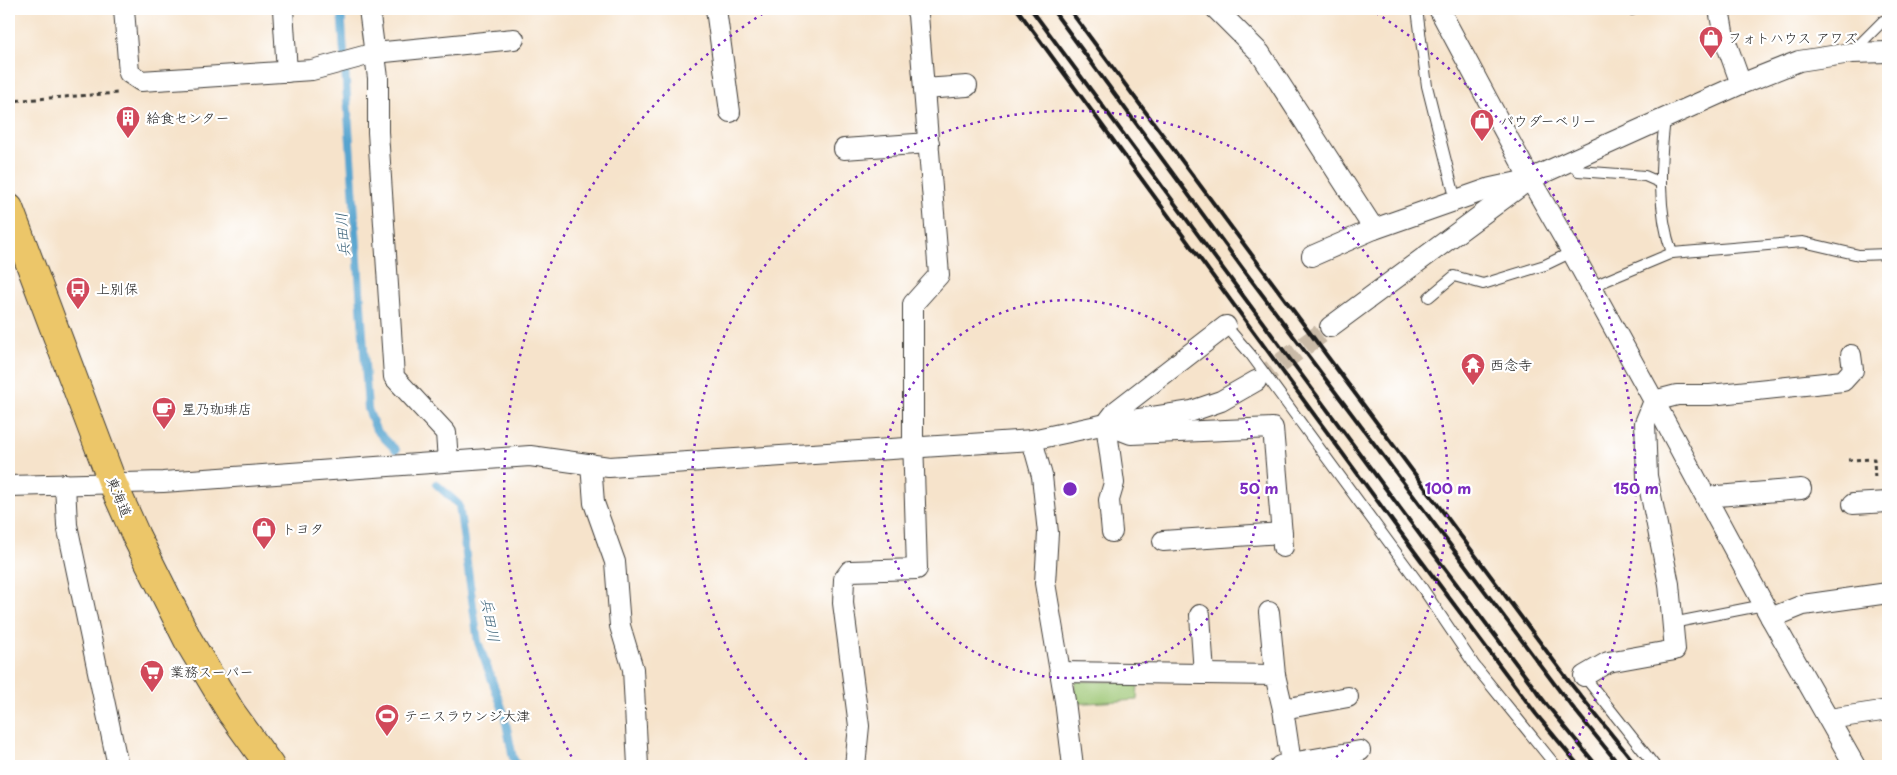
<svg xmlns="http://www.w3.org/2000/svg" width="1897" height="775" font-family="'Playpen Sans','Klee One',sans-serif">
<style>
.park{fill:#9cc673;stroke:#5c7148}
.lines{fill:none;stroke-linecap:round;stroke-linejoin:round}
.stream{stroke:#56a4cf;stroke-width:8}
.street-tunnel{stroke:#cabba8;stroke-width:20;stroke-dasharray:20 10;stroke-linecap:butt}
.lane-casing{stroke:#3d3a36;stroke-width:12}
.street-casing{stroke:#3d3a36;stroke-width:22}
.highway-casing{stroke:#3d3a36;stroke-width:30}
.path{stroke:#3d3a36;stroke-width:3;stroke-dasharray:4 4;stroke-linecap:butt}
.lane{stroke:#fff;stroke-width:10}
.street{stroke:#fff;stroke-width:20}
.highway{stroke:#ecc669;stroke-width:28}
.rail{stroke:#1c1c1c;stroke-width:4}
.ring{fill:none;stroke:#7b2cbf;stroke-width:2.5;stroke-dasharray:2.5 5}
.labels{text-anchor:middle;stroke-width:4.5;stroke-linejoin:round;paint-order:stroke}
.poi-label{font-size:14px;fill:#1c1c1c;stroke:#fff;text-anchor:start}
.street-label{font-size:14px;fill:#1c1c1c;stroke:#fff}
.water-label{font-size:15px;font-style:italic;fill:#396076;stroke:#fff}
.centre{fill:#7b2cbf;stroke:#fff;stroke-width:2.5}
.ring-label{font-size:15px;text-anchor:middle;font-weight:bold;fill:#7b2cbf;stroke:#fff;stroke-width:4.5;stroke-linejoin:round;paint-order:stroke}
</style>
<rect width="100%" height="100%" fill="#fff"/>
<filter id="ink" filterUnits="userSpaceOnUse"><feTurbulence type="fractalNoise" baseFrequency=".02" numOctaves="2"/><feDisplacementMap in="SourceGraphic" scale="10" xChannelSelector="R" yChannelSelector="G"/><feConvolveMatrix kernelMatrix="1 2 1 2 8 2 1 2 1" color-interpolation-filters="sRGB"/></filter>
<filter id="wash" filterUnits="userSpaceOnUse"><feTurbulence type="fractalNoise" baseFrequency=".0096" numOctaves="4" result="noise"/><feDisplacementMap in="SourceGraphic" scale="20" xChannelSelector="R" yChannelSelector="G"/><feGaussianBlur stdDeviation="1.12" result="paint"/><feColorMatrix in="noise" values="0 0 0 0 0 0 0 0 0 0 0 0 0 0 0 0 0 1.4 0 .05"/><feComposite in="paint" operator="in"/></filter>
<g filter="url(#wash)">
<rect width="100%" height="100%" fill="#f6e3cb"/>
<!-- park -->
<polygon class="park" points="1076,681 1138,682 1137,700 1071,704"/>
<g class="lines">
<!-- stream -->
<g class="stream">
<polyline points="341,9 368,409 376,430 396,450"/>
<polyline points="436,484 459,505 478,642 504,713 513,758 518,766"/>
</g>
</g>
</g>
<g filter="url(#ink)">
<g class="lines">
<!-- street-tunnel -->
<polyline class="street-tunnel" points="1256,381 1330,327"/>
<defs>
<g id="lane">
<polyline points="1417,9 1427,86 1456,201"/>
<polyline points="1632,9 1632,10"/>
<polyline points="1852,52 1883,21 1888,20"/>
<path d="M 1665,118 C 1660,162 1657,211 1672,253"/>
<polyline points="1571,161 1578,171 1645,176 1661,183"/>
<polyline points="1591,287 1672,253 1803,242 1859,255 1888,254"/>
<polyline points="1429,297 1454,276 1483,284 1545,265 1572,252"/>
<polyline points="1226,326 1251,355 1423,589 1475,666 1556,766"/>
<polyline points="1672,623 1764,605"/>
<polyline points="1584,676 1655,766"/>
</g>
<g id="street">
<polyline points="124,9 129,73 141,81 312,70 375,53 514,39"/>
<polyline points="283,9 287,72"/>
<polyline points="369,9 378,78 378,132 394,377 446,433 448,461"/>
<polyline points="716,9 730,112"/>
<polyline points="1216,9 1260,53 1374,229"/>
<polyline points="1439,9 1530,179 1572,252 1654,401 1771,618 1855,766"/>
<polyline points="1719,9 1724,37 1741,84"/>
<polyline points="924,89 967,86"/>
<polyline points="844,149 929,143"/>
<polyline points="1312,256 1374,229 1491,188 1523,181"/>
<polyline points="1330,327 1530,179 1741,84 1799,61 1851,53 1888,52"/>
<polyline points="1113,427 1131,434 1273,428 1283,547"/>
<polyline points="1032,440 1042,476 1048,533 1045,583 1065,701 1073,766"/>
<polyline points="591,464 594,503 615,562 620,626 633,669 638,766"/>
<polyline points="65,484 67,525 118,766"/>
<polyline points="9,486 163,482 530,456 609,467 1032,440 1106,424 1192,411 1221,401 1256,381"/>
<polyline points="1706,497 1801,489"/>
<polyline points="1853,504 1888,502"/>
<polyline points="1112,532 1109,500 1114,483 1106,424 1116,411 1226,326"/>
<polyline points="1163,541 1282,533"/>
<polyline points="1269,612 1275,675"/>
<polyline points="1200,615 1204,674"/>
<polyline points="1771,618 1803,605 1888,593"/>
<polyline points="1060,672 1275,675 1283,709 1291,763 1280,766"/>
<polyline points="1584,676 1608,662 1675,650 1669,584 1647,476 1645,423 1654,401 1677,395 1710,395 1843,381 1853,370 1851,355"/>
<polyline points="1283,709 1348,697"/>
<polyline points="1829,719 1888,710"/>
<polyline points="1291,763 1360,751"/>
<polyline points="855,766 859,726 843,603 844,579 850,571 917,569 913,438 913,304 939,275 918,15 916,9"/>
</g>
<polyline id="highway" points="9,208 113,484 136,536 188,640 231,712 270,766"/>
</defs>
<!-- lane casing -->
<use href="#lane" class="lane-casing"/>
<!-- street casing -->
<use href="#street" class="street-casing"/>
<!-- highway casing -->
<use href="#highway" class="highway-casing"/>
<!-- path -->
<g class="path">
<polyline points="9,101 118,93"/>
<polyline points="1848,460 1874,459 1875,480"/>
<polyline points="1395,763 1395,766"/>
</g>
<!-- lane -->
<use href="#lane" class="lane"/>
<!-- street -->
<use href="#street" class="street"/>
<!-- highway -->
<use href="#highway" class="highway"/>
<!-- rail -->
<g class="rail">
<polyline points="1017,9 1420,559 1536,714 1579,766"/>
<polyline points="1031,9 1434,554 1547,705 1597,766"/>
<polyline points="1052,9 1243,269 1562,694 1620,766"/>
<polyline points="1069,9 1571,684 1637,766"/>
</g>
</g>
</g>
<!-- distance rings -->
<g class="ring">
<circle cx="1070" cy="489" r="189"/>
<path d="M812 765A378 378 0 1 1 1328 765"/>
<path d="M575 763A566 566 0 0 1 770 9M1370 9A566 566 0 0 1 1565 763"/>
</g>
<!-- icons -->
<defs>
<symbol id="shop-pin" viewBox="-11 -11 22 30"><path d="M0 17L-7.5 6A9.5 9.5 0 1 1 7.5 6Z" fill="#d1495b" stroke="#fff"/><path d="M-5-2.5h2.3a2.7 3.5 0 0 1 5.4 0H5L5.5 6h-11ZM-1.5-2.5h3a1.5 2.3 0 0 0-3 0Z" fill="#fff"/></symbol>
<symbol id="building-pin" viewBox="-11 -11 22 30"><path d="M0 17L-7.5 6A9.5 9.5 0 1 1 7.5 6Z" fill="#d1495b" stroke="#fff"/><path d="M-4-6H4V6H1V3H-1V6H-4ZM-2.5-4.3h1.7v1.8h-1.7ZM.8-4.3h1.7v1.8H.8ZM-2.5-1h1.7V.8h-1.7ZM.8-1h1.7V.8H.8Z" fill="#fff"/></symbol>
<symbol id="bus-pin" viewBox="-11 -11 22 30"><path d="M0 17L-7.5 6A9.5 9.5 0 1 1 7.5 6Z" fill="#d1495b" stroke="#fff"/><path d="M-5-6H5V4H4V6H2V4H-2V6H-4V4H-5ZM-3.5-4V0h7V-4ZM-3.5 1.2v1.5H-2V1.2ZM2 1.2v1.5H3.5V1.2Z" fill="#fff"/></symbol>
<symbol id="temple-pin" viewBox="-11 -11 22 30"><path d="M0 17L-7.5 6A9.5 9.5 0 1 1 7.5 6Z" fill="#d1495b" stroke="#fff"/><path d="M0-6L5-2H3V0L6.5 2.5H4V6H1.5V3h-3V6H-4V2.5H-6.5L-3 0V-2H-5Z" fill="#fff"/></symbol>
<symbol id="cafe-pin" viewBox="-11 -11 22 30"><path d="M0 17L-7.5 6A9.5 9.5 0 1 1 7.5 6Z" fill="#d1495b" stroke="#fff"/><path d="M-5.5-4.5H6V0H3Q3 3.5 0 3.5H-2.5Q-5.5 3.5-5.5 0ZM3-3.2v2h1.7v-2ZM-6 4.5H4V6H-6Z" fill="#fff"/></symbol>
<symbol id="supermarket-pin" viewBox="-11 -11 22 30"><path d="M0 17L-7.5 6A9.5 9.5 0 1 1 7.5 6Z" fill="#d1495b" stroke="#fff"/><path d="M-6-5.5h2.5l.6 2H6L4.5 2H-2.5L-4.4-4H-6ZM-1.5 3.2a1.3 1.3 0 1 0 .1 0ZM3 3.2a1.3 1.3 0 1 0 .1 0Z" fill="#fff"/></symbol>
<symbol id="stadium-pin" viewBox="-11 -11 22 30"><path d="M0 17L-7.5 6A9.5 9.5 0 1 1 7.5 6Z" fill="#d1495b" stroke="#fff"/><path d="M0-5a6.5 5 0 1 0 0 10a6.5 5 0 1 0 0-10ZM-3.5-1.8h7v3.6h-7Z" fill="#fff"/></symbol>
</defs>
<g fill-rule="evenodd">
<use href="#shop-pin" x="1697" y="24" width="28" height="38"/>
<use href="#building-pin" x="114" y="104" width="28" height="38"/>
<use href="#shop-pin" x="1468" y="107" width="28" height="38"/>
<use href="#bus-pin" x="64" y="275" width="28" height="38"/>
<use href="#temple-pin" x="1459" y="351" width="28" height="38"/>
<use href="#cafe-pin" x="150" y="395" width="28" height="38"/>
<use href="#shop-pin" x="250" y="515" width="28" height="38"/>
<use href="#supermarket-pin" x="138" y="658" width="28" height="38"/>
<use href="#stadium-pin" x="373" y="702" width="28" height="38"/>
</g>
<g class="labels">
<!-- poi labels -->
<g class="poi-label">
<text x="1728" y="43">フォトハウス アワズ</text>
<text x="146" y="123">給食センター</text>
<text x="1500" y="126">パウダーベリー</text>
<text x="96" y="294">上別保</text>
<text x="1490" y="370">西念寺</text>
<text x="182" y="414">星乃珈琲店</text>
<text x="282" y="534">トヨタ</text>
<text x="170" y="677">業務スーパー</text>
<text x="404" y="721">テニスラウンジ大津</text>
</g>
<!-- street labels -->
<g class="street-label">
<text transform="translate(119 497) rotate(67)" y="5">東海道</text>
</g>
<!-- water labels -->
<g class="water-label">
<text transform="translate(343 235) rotate(-94)" y="5">兵田川</text>
<text transform="translate(490 620) rotate(80)" y="5">兵田川</text>
</g>
</g>
<circle cx="1070" cy="489" r="8" class="centre"/>
<g class="ring-label">
<text x="1259" y="494">50 m</text>
<text x="1448" y="494">100 m</text>
<text x="1636" y="494">150 m</text>
</g>
<!-- margin -->
<rect width="1897" height="775" fill="none" stroke="#fff" stroke-width="30"/>
</svg>
